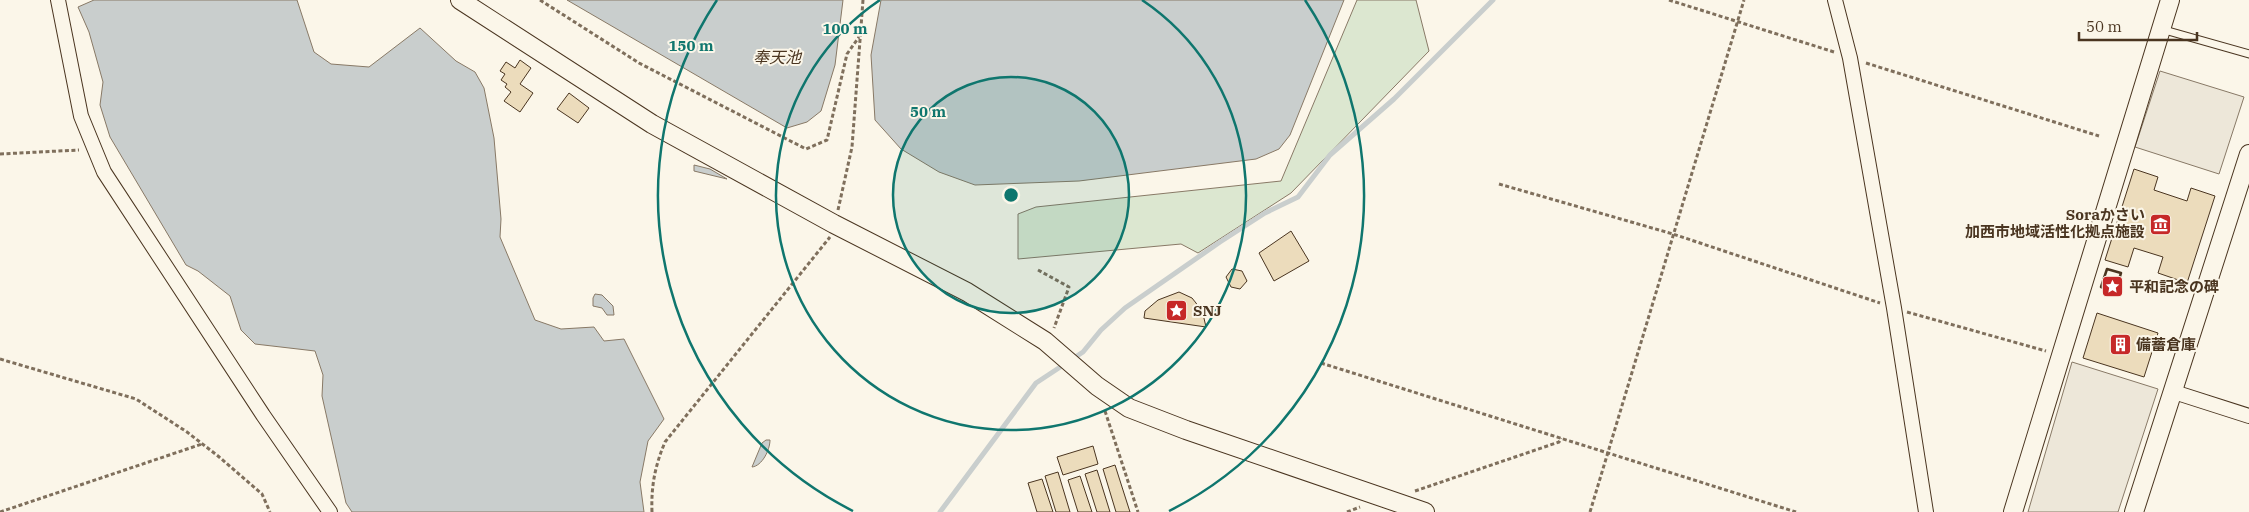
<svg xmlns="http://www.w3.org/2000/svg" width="2249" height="512" font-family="'IBM Plex Serif','Noto Sans JP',serif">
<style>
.green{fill:#dce7d0;stroke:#887966}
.parking{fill:#ede7d9;stroke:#887966}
.water{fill:#c9cecd;stroke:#887966}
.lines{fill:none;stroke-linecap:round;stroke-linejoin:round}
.stream{stroke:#c9cecd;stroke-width:5}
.building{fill:#ecdcbc;stroke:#4a3520}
.service-casing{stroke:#4a3520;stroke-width:9}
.minor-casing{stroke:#4a3520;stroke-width:16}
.tertiary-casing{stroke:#4a3520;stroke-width:20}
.path{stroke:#7f6f5c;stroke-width:3;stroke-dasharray:4 2.5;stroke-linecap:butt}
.service{stroke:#fbf6e9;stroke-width:7}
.minor{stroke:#fbf6e9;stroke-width:14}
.tertiary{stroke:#fbf6e9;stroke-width:18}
.wall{stroke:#4a3520;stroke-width:2.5}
.ring{fill:none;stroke:#0f766e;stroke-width:2.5}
.labels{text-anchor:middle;stroke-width:4;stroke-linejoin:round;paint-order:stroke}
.poi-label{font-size:15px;font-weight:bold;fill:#4a3520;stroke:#fbf6e9;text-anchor:start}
.water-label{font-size:16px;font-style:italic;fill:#4a3520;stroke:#fbf6e9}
.centre{fill:#0f766e;stroke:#fbf6e9;stroke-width:2.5}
.ring-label{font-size:15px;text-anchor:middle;font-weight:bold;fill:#0f766e;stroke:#fbf6e9;stroke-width:4;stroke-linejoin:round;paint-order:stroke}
</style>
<rect width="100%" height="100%" fill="#fbf6e9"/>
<!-- green -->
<polygon class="green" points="1357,0 1416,0 1429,51 1291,193 1198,253 1181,244 1018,259 1018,214 1036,207 1281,181"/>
<!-- parking -->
<g class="parking">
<polygon points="2160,71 2244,97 2219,174 2135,147"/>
<polygon points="2072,362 2158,389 2118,512 2028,512"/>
</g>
<!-- water -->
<g class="water">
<polygon points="94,0 297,0 314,52 331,64 369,67 420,28 456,61 475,72 484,88 494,138 501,219 500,237 535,320 561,329 594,327 604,341 624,339 664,419 648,441 640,482 644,512 352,512 346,503 322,396 323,375 315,351 255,344 241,330 230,296 198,271 186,265 110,137 100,105 103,82 89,32 78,7"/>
<polygon points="567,0 843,0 835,65 821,111 807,122 787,128"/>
<polygon points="881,0 1344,0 1290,135 1279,149 1256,159 1079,181 975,185 939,172 901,149 875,120 871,55"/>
<polygon points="694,165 710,169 727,179 694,171"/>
<polygon points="595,294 602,295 613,306 614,315 607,315 602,308 593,306 593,298"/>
<path d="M 766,440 L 770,440 C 770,450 762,466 752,467 L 762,443 Z"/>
</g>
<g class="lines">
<!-- stream -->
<polyline class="stream" points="940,512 1036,383 1083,352 1101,330 1125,308 1220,242 1265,213 1298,197 1330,155 1394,99 1493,0"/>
</g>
<!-- building -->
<g class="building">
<polygon points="520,60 531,68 520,84 533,93 520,112 504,101 511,92 505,87 507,84 501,80 505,74 500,71 506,62 515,68"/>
<polygon points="569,93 589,108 578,123 557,109"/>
<polygon points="2134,169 2158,177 2154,190 2187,201 2191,188 2215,196 2187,283 2158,273 2163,257 2134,248 2128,267 2105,260"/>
<polygon points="1291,231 1309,261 1274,281 1259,253"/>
<polygon points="1232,269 1242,271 1247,281 1240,289 1231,287 1226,277"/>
<polygon points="1179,292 1192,298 1196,303 1203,314 1206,327 1144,318 1145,311 1158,300"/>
<polygon points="2097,313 2158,333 2144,377 2083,358"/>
<polygon points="1093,446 1098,464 1063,475 1057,457"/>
<polygon points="1115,465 1130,512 1116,512 1103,469"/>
<polygon points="1097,470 1110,512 1097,512 1085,474"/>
<polygon points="1058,472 1070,512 1056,512 1045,476"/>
<polygon points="1080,476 1092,512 1078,512 1068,480"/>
<polygon points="1042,479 1053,512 1037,512 1028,483"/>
</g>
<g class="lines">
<defs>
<polyline id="service" points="2161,29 2249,54"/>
<g id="minor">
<polyline points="58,0 81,116 104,172 263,415 330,512"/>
<polyline points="1835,0 1850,58 1894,308 1926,512"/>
<polyline points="2174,392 2249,416"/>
</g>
<g id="tertiary">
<polyline points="460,0 652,124 834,224 967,292 1045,341 1097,386 1129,408 1186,430 1425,512"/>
<polyline points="2013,512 2170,0"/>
<polyline points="2134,512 2249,154"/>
</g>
</defs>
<!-- service casing -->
<use href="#service" class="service-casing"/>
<!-- minor casing -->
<use href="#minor" class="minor-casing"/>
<!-- tertiary casing -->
<use href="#tertiary" class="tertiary-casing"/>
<!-- path -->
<g class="path">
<polyline points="540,0 639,63 806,149 827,140 847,54 859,37"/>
<polyline points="1669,0 1834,52"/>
<polyline points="1866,63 2099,136"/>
<polyline points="0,154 79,150"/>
<polyline points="1499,184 1673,234 1880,303"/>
<polyline points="838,210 852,147 863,0"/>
<polyline points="1038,270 1069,287 1054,328"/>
<polyline points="1907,312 2046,351"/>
<polyline points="0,359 136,399 187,432 218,456 262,494 270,512"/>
<polyline points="1321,363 1796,512"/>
<polyline points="1105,411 1138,512"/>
<polyline points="1415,491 1559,442 1561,438"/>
<polyline points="0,512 202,444"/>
<path d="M 652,512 C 651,486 655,466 665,442 L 830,237"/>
<polyline points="1347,512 1360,507"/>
<polyline points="1590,512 1744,0"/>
</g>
<!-- service -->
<use href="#service" class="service"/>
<!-- minor -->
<use href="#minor" class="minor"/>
<!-- tertiary -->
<use href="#tertiary" class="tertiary"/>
<!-- wall -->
<polygon class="wall" points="2107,269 2121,273 2115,292 2101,287"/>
</g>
<!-- distance rings -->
<circle cx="1011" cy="195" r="118" fill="#0f766e" fill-opacity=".12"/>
<g class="ring">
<circle cx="1011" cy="195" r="118"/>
<path d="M1142 0A235 235 0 1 1 880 0"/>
<path d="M853 511A353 353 0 0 1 717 0M1305 0A353 353 0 0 1 1169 511"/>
</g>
<!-- icons -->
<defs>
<symbol id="museum-square" viewBox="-11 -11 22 22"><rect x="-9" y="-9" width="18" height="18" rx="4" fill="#c62828" stroke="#fbf6e9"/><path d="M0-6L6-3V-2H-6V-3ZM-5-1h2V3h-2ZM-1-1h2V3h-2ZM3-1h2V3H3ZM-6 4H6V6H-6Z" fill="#fff"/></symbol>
<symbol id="sight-square" viewBox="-11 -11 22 22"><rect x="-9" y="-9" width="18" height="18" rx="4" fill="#c62828" stroke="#fbf6e9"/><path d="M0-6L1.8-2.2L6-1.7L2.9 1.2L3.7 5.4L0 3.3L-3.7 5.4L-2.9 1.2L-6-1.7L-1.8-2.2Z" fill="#fff"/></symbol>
<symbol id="building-square" viewBox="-11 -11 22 22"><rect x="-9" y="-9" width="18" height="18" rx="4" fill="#c62828" stroke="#fbf6e9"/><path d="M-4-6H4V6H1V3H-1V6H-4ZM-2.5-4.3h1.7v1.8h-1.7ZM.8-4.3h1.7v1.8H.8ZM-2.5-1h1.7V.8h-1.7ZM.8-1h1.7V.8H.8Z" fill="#fff"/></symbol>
</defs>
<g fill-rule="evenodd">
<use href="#museum-square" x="2148" y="212" width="25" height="25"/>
<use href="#sight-square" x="2100" y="274" width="25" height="25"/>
<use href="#sight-square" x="1164" y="298" width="25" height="25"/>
<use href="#building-square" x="2108" y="332" width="25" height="25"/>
</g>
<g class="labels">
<!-- poi labels -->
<g class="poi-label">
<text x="2145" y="220" text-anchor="end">Soraかさい<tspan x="2145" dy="17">加西市地域活性化拠点施設</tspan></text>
<text x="2129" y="292">平和記念の碑</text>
<text x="1193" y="316">SNJ</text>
<text x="2136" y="350">備蓄倉庫</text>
</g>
<!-- water labels -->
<g class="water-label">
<text x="777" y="63">奉天池</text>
</g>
</g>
<circle cx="1011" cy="195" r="8" class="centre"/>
<g class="ring-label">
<text x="845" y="34">100 m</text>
<text x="691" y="51">150 m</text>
<text x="928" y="117">50 m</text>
</g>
<!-- scale -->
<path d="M2079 32v8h118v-8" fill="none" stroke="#4a3520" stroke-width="2.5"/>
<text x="2086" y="32" font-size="15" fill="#4a3520" stroke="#fbf6e9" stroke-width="4" paint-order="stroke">50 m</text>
</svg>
